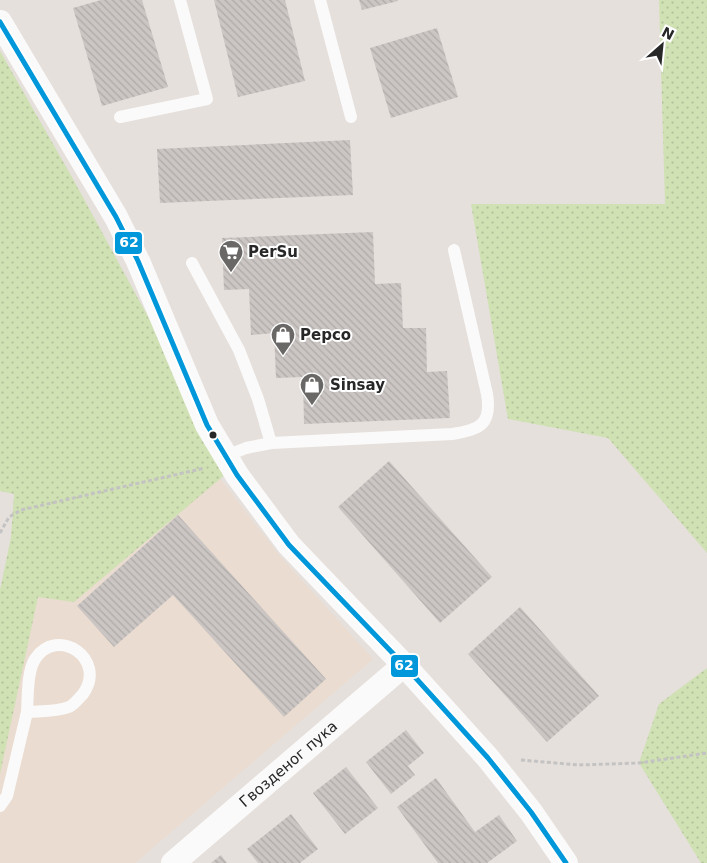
<svg xmlns="http://www.w3.org/2000/svg" width="707" height="863" font-family="'DejaVu Sans',sans-serif">
<style>
.education{fill:#eadcd0}
.grass{fill:url(#grass-dots)}
.building{fill:url(#building-back-hatch)}
.lines{fill:none;stroke-linecap:round;stroke-linejoin:round}
.path{stroke:#c4c3c3;stroke-width:3;stroke-dasharray:4 2.5;stroke-linecap:butt}
.lane{stroke:#fbfafa;stroke-width:12}
.street{stroke:#fbfafa;stroke-width:24}
.bus-1-casing{stroke:#fff;stroke-width:9}
.bus-1{stroke:#0098da;stroke-width:5}
.bus-dot{fill:#272727;stroke:#fff;stroke-width:2}
.labels{text-anchor:middle;stroke-width:4;stroke-linejoin:round;paint-order:stroke}
.poi-label{font-size:15px;font-weight:bold;fill:#272727;stroke:#fff;text-anchor:start}
.street-label{font-size:15px;fill:#272727;stroke:#fff}
.line-badge{stroke:#fff;stroke-width:2}
.badge-label{font-size:14px;text-anchor:middle;font-weight:bold;fill:#fff}
</style>
<defs>
<pattern id="grass-dots" width="8" height="8" patternUnits="userSpaceOnUse" patternTransform="scale(1.25)"><rect width="8" height="8" fill="#d0e1b4"/><path d="M2 2h.1M6 6h.1" fill="none" stroke="#b3c19b" stroke-width="1.8" stroke-linecap="round"/></pattern>
<pattern id="building-back-hatch" width="6" height="6" patternUnits="userSpaceOnUse" patternTransform="scale(1.25)"><rect width="6" height="6" fill="#cbc6c3"/><path d="M-1 5l2 2M0 0l6 6M5-1l2 2" fill="none" stroke="#aeaaa8"/></pattern>
</defs>
<rect width="100%" height="100%" fill="#e6e0dc"/>
<!-- education -->
<polygon class="education" points="215,472 279,555 373,659 135,863 0,863 0,590"/>
<!-- grass -->
<g class="grass">
<polygon points="659,0 707,0 707,553 608,438 508,419 471,204 665,204"/>
<polygon points="0,51 73,179 207,425 233,468 74,602 38,597 0,774 0,590 11,537 14,494 0,491"/>
<polygon points="707,668 707,863 701,863 639,763 659,704"/>
</g>
<!-- building -->
<g class="building">
<polygon points="101,0 142,0 168,87 102,106 73,8"/>
<polygon points="214,0 285,0 305,81 238,97"/>
<polygon points="359,0 397,0 398,1 362,10"/>
<polygon points="437,28 458,97 391,118 370,48"/>
<polygon points="350,140 353,195 160,203 157,149"/>
<polygon points="373,232 375,284 401,283 403,328 426,328 427,372 447,371 450,418 304,424 303,377 276,378 274,333 251,335 249,289 224,290 222,238"/>
<polygon points="389,461 492,577 440,623 338,507"/>
<polygon points="178,515 326,679 284,717 173,595 114,647 77,606"/>
<polygon points="520,607 599,696 547,742 468,654"/>
<polygon points="406,730 424,753 408,766 415,775 391,794 366,762"/>
<polygon points="346,767 378,808 345,834 313,793"/>
<polygon points="436,778 475,832 499,815 517,841 487,863 438,863 397,807"/>
<polygon points="291,814 318,849 300,863 258,863 247,849"/>
<polygon points="221,855 227,863 211,863"/>
</g>
<g class="lines">
<!-- path -->
<g class="path">
<polyline points="0,533 9,517 21,510 205,468"/>
<polyline points="521,760 579,765 639,763 707,753"/>
</g>
<!-- lane -->
<g class="lane">
<polyline points="320,0 351,117"/>
<polyline points="120,117 207,99 180,0"/>
<polyline points="192,263 239,350 258,399 271,443"/>
<path d="M 226,456 L 246,448 L 271,443 L 452,434 C 480,430 492,424 487,394 L 454,250"/>
<path d="M 0,806 L 7,796 L 27,712 C 40,711 56,712 69,707 C 75,704 78,699 83,694 C 108,659 57,625 35,659 C 27,672 28,696 27,712"/>
</g>
<!-- street -->
<g class="street">
<polyline points="0,22 116,217 138,261 207,425 237,475 289,545 404,665 488,758 531,812 566,863"/>
<path id="s1" d="M 173,863 L 404,665"/>
</g>
<defs>
<polyline id="bus-1" points="0,22 116,217 138,261 207,425 237,475 289,545 404,665 488,758 531,812 566,863"/>
</defs>
<!-- bus-1 casing -->
<use href="#bus-1" class="bus-1-casing"/>
<!-- bus-1 -->
<use href="#bus-1" class="bus-1"/>
</g>
<!-- icons -->
<defs>
<symbol id="supermarket-pin" viewBox="-11 -11 22 30"><path d="M0 17L-7.5 6A9.5 9.5 0 1 1 7.5 6Z" fill="#6a6866" stroke="#fff"/><path d="M-6-5.5h2.5l.6 2H6L4.5 2H-2.5L-4.4-4H-6ZM-1.5 3.2a1.3 1.3 0 1 0 .1 0ZM3 3.2a1.3 1.3 0 1 0 .1 0Z" fill="#fff"/></symbol>
<symbol id="shop-pin" viewBox="-11 -11 22 30"><path d="M0 17L-7.5 6A9.5 9.5 0 1 1 7.5 6Z" fill="#6a6866" stroke="#fff"/><path d="M-5-2.5h2.3a2.7 3.5 0 0 1 5.4 0H5L5.5 6h-11ZM-1.5-2.5h3a1.5 2.3 0 0 0-3 0Z" fill="#fff"/></symbol>
</defs>
<g fill-rule="evenodd">
<use href="#supermarket-pin" x="217" y="238" width="28" height="38"/>
<use href="#shop-pin" x="269" y="321" width="28" height="38"/>
<use href="#shop-pin" x="298" y="371" width="28" height="38"/>
</g>
<!-- markers -->
<circle class="bus-dot" cx="213" cy="435" r="4.5"/>
<g class="labels">
<!-- poi labels -->
<g class="poi-label">
<text x="248" y="257">PerSu</text>
<text x="300" y="340">Pepco</text>
<text x="330" y="390">Sinsay</text>
</g>
<!-- street labels -->
<g class="street-label">
<text dy="5" stroke="none"><textPath href="#s1" startOffset="152">Гвозденог пука</textPath></text>
</g>
</g>
<g class="line-badge">
<rect x="114" y="231" width="29" height="24" rx="5" fill="#0098da"/>
<rect x="390" y="654" width="29" height="24" rx="5" fill="#0098da"/>
</g>
<g class="badge-label">
<text x="129" y="247">62</text>
<text x="404" y="670">62</text>
</g>
<!-- north arrow -->
<g transform="translate(662 45) rotate(27)" stroke="#ffffff" stroke-width="4" paint-order="stroke">
<path d="M0-4L9 19L0 12L-9 19Z" fill="#272727"/>
<text y="-8" font-size="14" font-weight="bold" text-anchor="middle" fill="#272727">N</text>
</g>
</svg>
